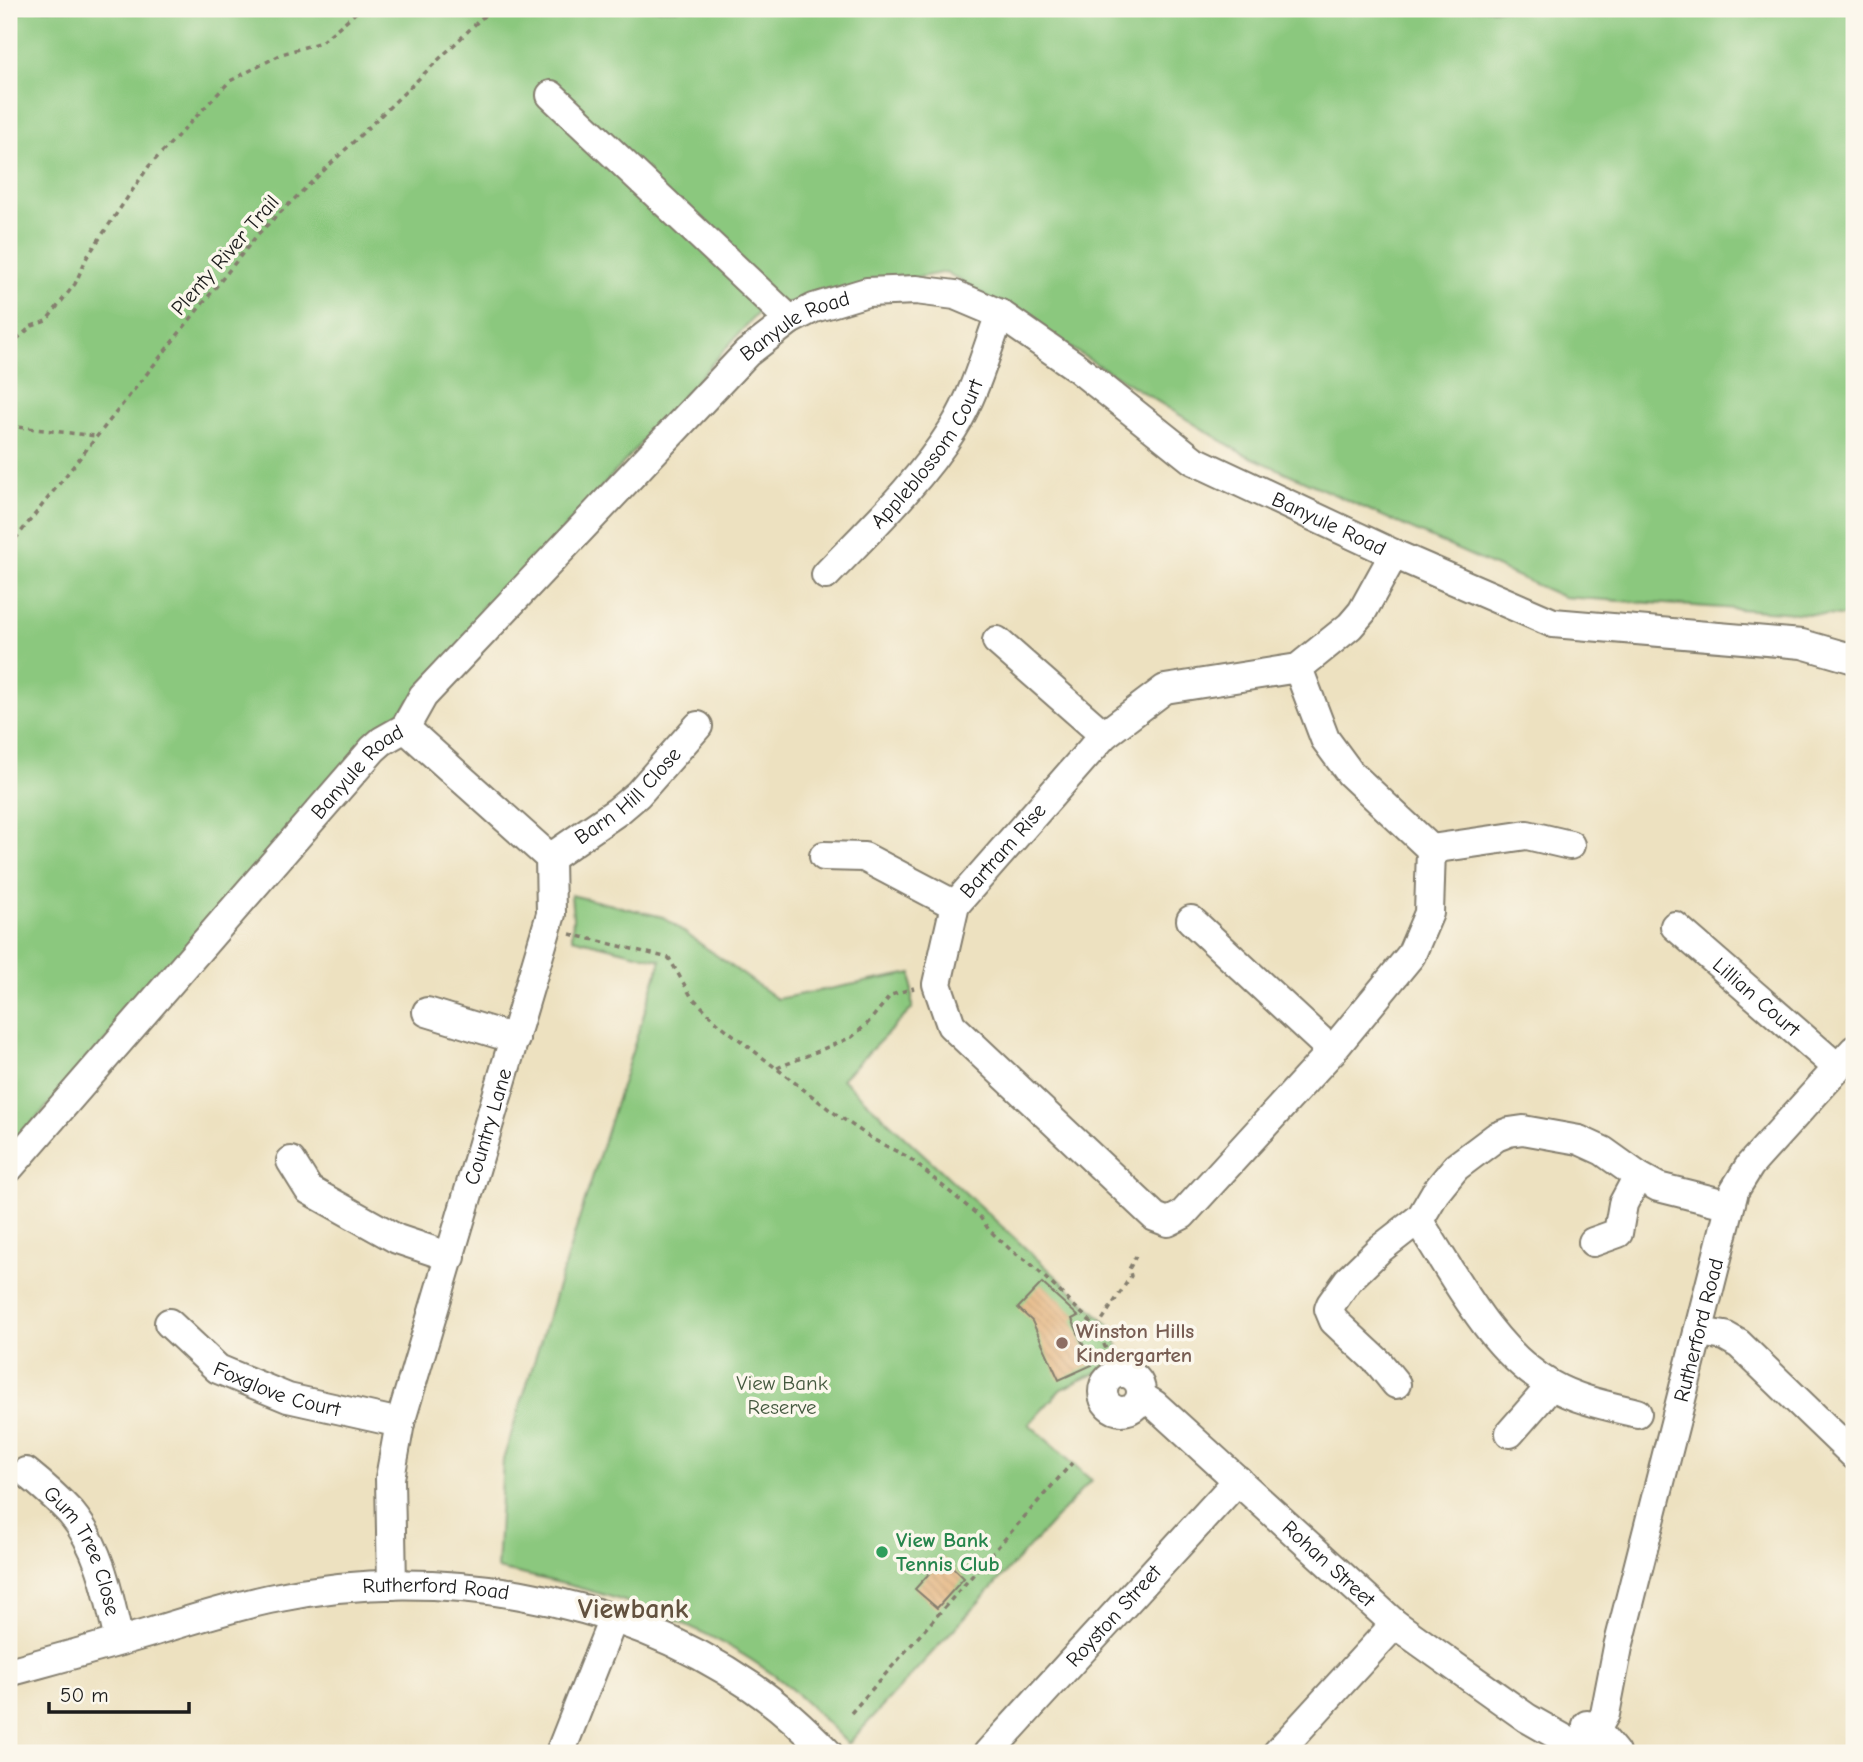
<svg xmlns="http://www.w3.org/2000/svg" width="1863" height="1762" font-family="'Comic Neue',sans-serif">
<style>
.park{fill:#8bc87e;stroke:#54724d;stroke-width:2}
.building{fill:url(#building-back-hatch)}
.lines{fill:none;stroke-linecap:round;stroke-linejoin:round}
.minor-casing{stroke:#847e6e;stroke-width:32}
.path{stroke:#847e6e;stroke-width:3.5;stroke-dasharray:5 5;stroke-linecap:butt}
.minor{stroke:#fff;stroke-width:28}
.education-dot{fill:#8d6e63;stroke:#fbf7ec;stroke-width:2.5}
.leisure-dot{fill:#2e9e5b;stroke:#fbf7ec;stroke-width:2.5}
.labels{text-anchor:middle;stroke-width:7;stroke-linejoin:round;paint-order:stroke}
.street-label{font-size:21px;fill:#1c1c1c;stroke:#fbf7ec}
.education-label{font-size:21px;font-weight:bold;fill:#785e54;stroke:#fbf7ec;text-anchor:start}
.park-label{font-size:21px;fill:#43583e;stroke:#fbf7ec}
.leisure-label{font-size:21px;font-weight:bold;fill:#27864d;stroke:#fbf7ec;text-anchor:start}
.district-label{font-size:28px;font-weight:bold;fill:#62513e;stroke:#fbf7ec}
</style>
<defs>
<pattern id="building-back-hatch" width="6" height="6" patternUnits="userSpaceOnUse" patternTransform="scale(1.75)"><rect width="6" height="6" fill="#e4b37d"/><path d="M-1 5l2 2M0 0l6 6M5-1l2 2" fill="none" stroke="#c3996b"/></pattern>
</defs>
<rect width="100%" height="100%" fill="#fbf7ec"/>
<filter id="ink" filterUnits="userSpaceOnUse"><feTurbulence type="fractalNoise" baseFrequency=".0143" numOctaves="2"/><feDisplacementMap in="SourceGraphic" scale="14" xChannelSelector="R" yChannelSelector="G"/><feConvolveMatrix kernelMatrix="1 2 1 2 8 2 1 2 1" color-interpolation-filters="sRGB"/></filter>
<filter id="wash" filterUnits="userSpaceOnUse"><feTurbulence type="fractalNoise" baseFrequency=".00686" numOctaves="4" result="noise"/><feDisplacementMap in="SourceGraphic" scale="28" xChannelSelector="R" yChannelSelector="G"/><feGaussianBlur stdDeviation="1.57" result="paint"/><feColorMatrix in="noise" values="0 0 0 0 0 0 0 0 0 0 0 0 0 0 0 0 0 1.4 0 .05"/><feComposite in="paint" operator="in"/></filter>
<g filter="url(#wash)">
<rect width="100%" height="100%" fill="#ede1c0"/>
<!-- park -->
<g class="park">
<polygon points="30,9 1854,9 1854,617 1563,597 1242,453 946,272 762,308 9,1149 9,17"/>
<path d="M 571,895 L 663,917 L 777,999 L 912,973 L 912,1009 L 842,1079 L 1111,1327 L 1122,1356 L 1094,1374 L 1061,1389 L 1029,1424 L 1091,1480 L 848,1744 C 822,1718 796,1690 765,1669 C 684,1613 592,1588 497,1569 L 503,1460 L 661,960 L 572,938 L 573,917 Z"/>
</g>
<g id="blocks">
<!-- building -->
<g class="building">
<polygon points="1042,1283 1078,1316 1072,1319 1092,1365 1059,1380 1032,1321 1018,1308"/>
<polygon points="943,1558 964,1578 937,1608 915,1589"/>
</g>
</g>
</g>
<g filter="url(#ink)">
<use href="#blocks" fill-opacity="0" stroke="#847e6e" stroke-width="2"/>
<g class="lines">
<defs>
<g id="minor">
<polyline points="551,95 790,320"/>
<path id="s1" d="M 826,575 C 870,529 919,483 953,429 C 975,394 986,352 1000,314"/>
<polyline points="997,641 1104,735"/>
<path id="s2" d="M 1298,668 L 1325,739 L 1350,773 L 1431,849 L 1429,913 L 1411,955 L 1332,1051 L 1182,1215 L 1168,1222 L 1155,1217 L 951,1025 L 937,984 L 955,905 L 1104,735 L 1165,689 L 1298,668 L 1350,626 L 1362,612 L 1394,554"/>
<polyline points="1431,849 1527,835 1570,845"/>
<polyline points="824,856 864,857 955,905"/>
<path id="s3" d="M 550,858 L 618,811 L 638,794 L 698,726"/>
<polyline points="1191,920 1332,1051"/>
<path id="s4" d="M 1675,926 L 1838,1068"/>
<polyline points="427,1012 515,1039"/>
<polyline points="291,1161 309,1190 397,1239 451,1257"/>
<path id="s5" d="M 9,1168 L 373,749 L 382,741 L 405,728 L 423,696 L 747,353 L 790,320 L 814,308 L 867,292 L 916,290 L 955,295 L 1000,314 L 1075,366 L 1193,460 L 1394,554 L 1553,623 L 1802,644 L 1854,659"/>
<path d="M 1418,1220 C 1454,1275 1492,1352 1551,1385 C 1577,1400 1608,1406 1637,1413"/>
<polyline points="1593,1242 1618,1233 1623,1204 1638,1176"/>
<path id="s6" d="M 169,1323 L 218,1369 L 288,1398 L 400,1423"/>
<polyline points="1698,1332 1725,1336 1739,1344 1854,1455"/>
<circle cx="1122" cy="1392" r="19"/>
<polyline points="1396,1384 1379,1363 1334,1321 1329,1309 1331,1304 1348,1280 1380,1249 1421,1217 1435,1193 1456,1167 1496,1137 1509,1132 1523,1130 1579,1140 1603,1151 1638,1176 1658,1187 1730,1205"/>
<path id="s7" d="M 1141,1396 L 1155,1405 L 1395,1624 L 1527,1718 L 1566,1740 L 1577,1751"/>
<polyline points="1510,1433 1551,1386"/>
<path id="s8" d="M 26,1472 C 42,1485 57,1498 71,1513 C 101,1549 109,1597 119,1641"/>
<path id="s9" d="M 392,1585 L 390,1478 L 400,1423 L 551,914 L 550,858 L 405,728"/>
<path id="s10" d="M 9,1672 C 56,1659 104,1646 152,1632 C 190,1620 229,1608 269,1599 C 430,1564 615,1593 752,1687 C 780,1706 805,1729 828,1753"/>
<polyline points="1587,1725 1596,1730 1615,1753"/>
<polyline points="560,1753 613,1619"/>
<path id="s11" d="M 988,1753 L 1238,1480"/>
<polyline points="1277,1753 1395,1624"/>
<path id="s12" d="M 1576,1753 L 1596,1730 L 1605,1714 L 1618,1647 L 1734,1191 L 1750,1165 L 1854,1050"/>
</g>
</defs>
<!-- minor casing -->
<use href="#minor" class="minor-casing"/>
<!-- path -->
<g class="path">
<polyline points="9,346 32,326 46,321 75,284 87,257 149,166 230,81 282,54 321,42 360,9"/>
<polyline points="9,426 96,436"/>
<polyline points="9,547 258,234 491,9"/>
<polyline points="570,934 669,958 691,996 718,1023 830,1110 874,1140 908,1157 980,1217 989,1230 1013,1252 1029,1262 1097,1328 1112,1363 1111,1376"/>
<polyline points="777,1068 852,1037 867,1024 891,995 914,988"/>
<polyline points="1097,1328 1131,1276 1129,1269 1136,1256"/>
<polyline points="851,1713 1072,1463"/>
</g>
<!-- minor -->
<use href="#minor" class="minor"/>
</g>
</g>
<!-- markers -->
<circle class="education-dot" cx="1062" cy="1343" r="7"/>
<circle class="leisure-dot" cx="882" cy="1552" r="7"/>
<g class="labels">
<!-- street labels -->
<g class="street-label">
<text transform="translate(225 255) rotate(-49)" y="7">Plenty River Trail</text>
<text dy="7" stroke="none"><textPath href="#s5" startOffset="1158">Banyule Road</textPath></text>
<text dy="7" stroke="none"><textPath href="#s1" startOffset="159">Appleblossom Court</textPath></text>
<text dy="7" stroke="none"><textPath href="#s5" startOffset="1768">Banyule Road</textPath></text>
<text dy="7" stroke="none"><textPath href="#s5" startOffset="528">Banyule Road</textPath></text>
<text dy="7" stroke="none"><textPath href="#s3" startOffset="100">Barn Hill Close</textPath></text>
<text dy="7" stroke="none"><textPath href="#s2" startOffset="1192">Bartram Rise</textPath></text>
<text dy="7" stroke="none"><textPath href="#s4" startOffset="108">Lillian Court</textPath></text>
<text dy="7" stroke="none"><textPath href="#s9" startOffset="472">Country Lane</textPath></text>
<text dy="7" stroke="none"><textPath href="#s12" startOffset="444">Rutherford Road</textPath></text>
<text dy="7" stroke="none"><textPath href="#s6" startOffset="130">Foxglove Court</textPath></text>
<text dy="7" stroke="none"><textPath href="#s8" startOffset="100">Gum Tree Close</textPath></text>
<text dy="7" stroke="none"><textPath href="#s7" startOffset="252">Rohan Street</textPath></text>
<text dy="7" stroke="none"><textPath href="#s10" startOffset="438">Rutherford Road</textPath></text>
<text dy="7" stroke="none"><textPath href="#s11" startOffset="186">Royston Street</textPath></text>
</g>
<!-- education labels -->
<g class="education-label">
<text x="1076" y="1338">Winston Hills<tspan x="1076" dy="24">Kindergarten</tspan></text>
</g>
<!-- park labels -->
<g class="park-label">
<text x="782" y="1390">View Bank<tspan x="782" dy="24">Reserve</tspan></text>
</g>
<!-- leisure labels -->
<g class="leisure-label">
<text x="896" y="1547">View Bank<tspan x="896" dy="24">Tennis Club</tspan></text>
</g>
<!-- district labels -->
<g class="district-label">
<text x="633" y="1618">Viewbank</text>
</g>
</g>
<!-- margin -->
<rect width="1863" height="1762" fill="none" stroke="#fbf7ec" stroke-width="35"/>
<!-- scale -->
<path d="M49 1702v10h140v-10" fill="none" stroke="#1c1c1c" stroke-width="3.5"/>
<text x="60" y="1702" font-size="21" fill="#1c1c1c" stroke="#fbf7ec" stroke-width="5" paint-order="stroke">50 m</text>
</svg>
